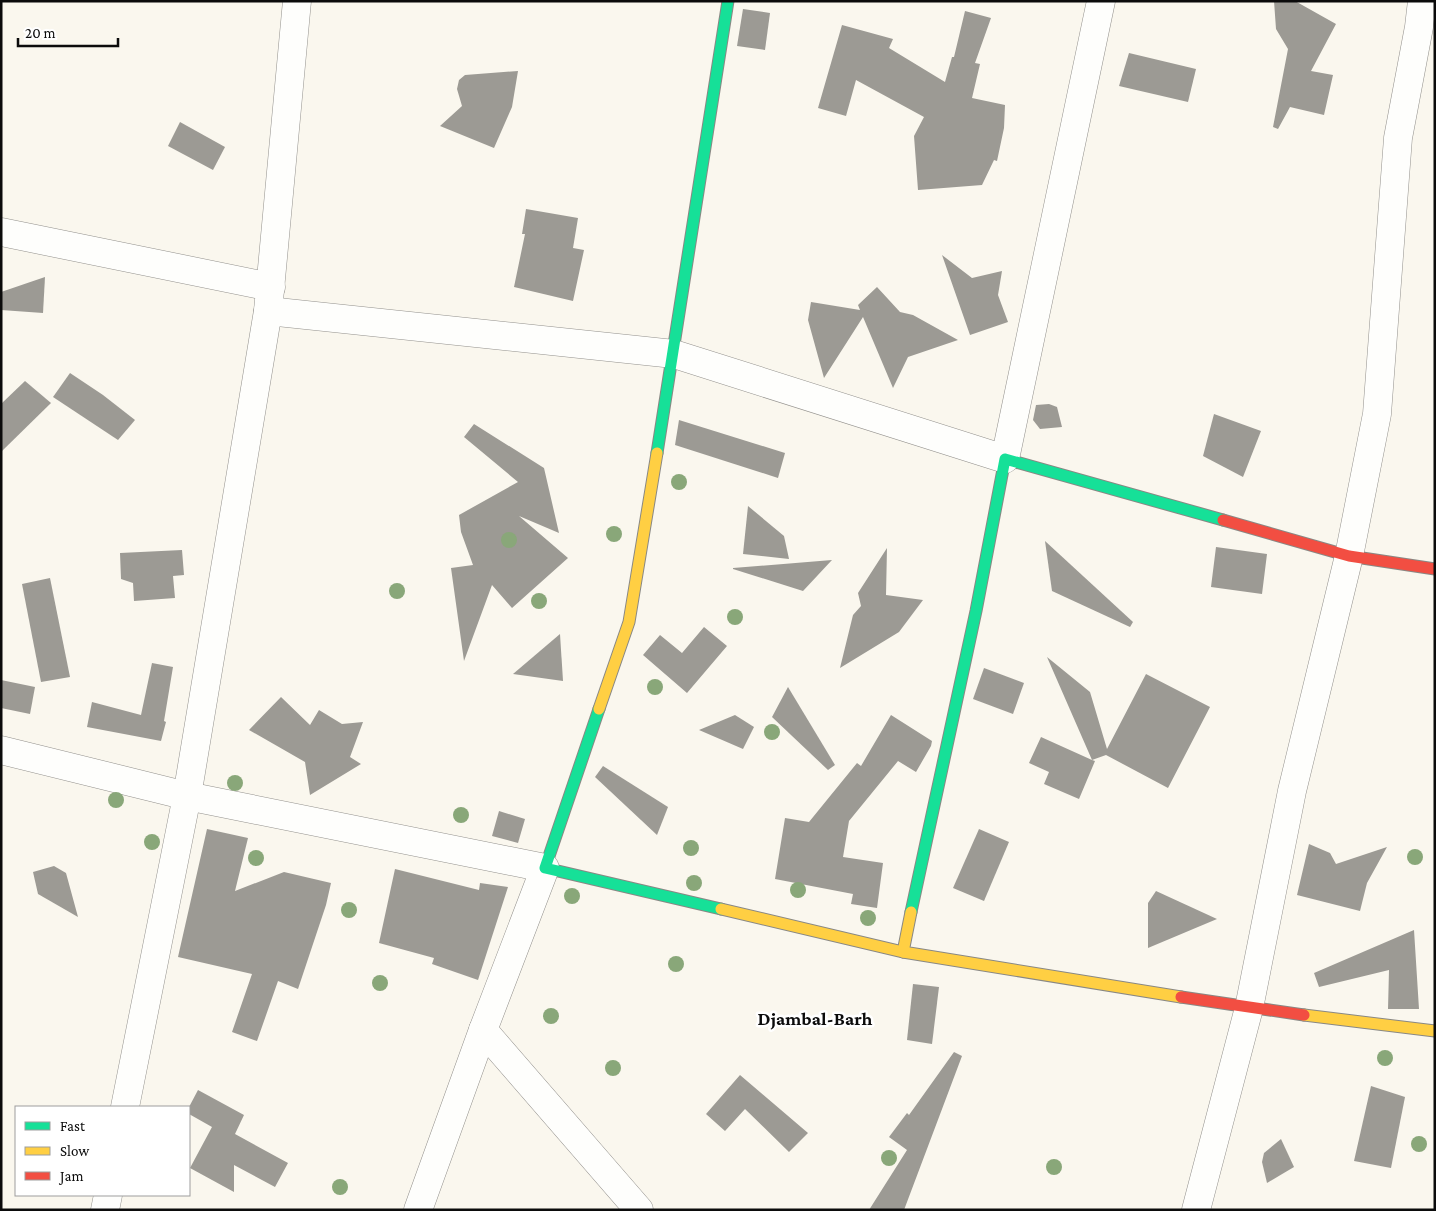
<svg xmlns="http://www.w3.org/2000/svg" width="1436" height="1211" font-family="'Crimson Pro',serif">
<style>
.building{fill:#9c9a94}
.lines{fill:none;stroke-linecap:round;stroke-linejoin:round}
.street-casing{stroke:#93918d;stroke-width:29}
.fast-casing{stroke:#898884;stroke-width:13}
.slow-casing{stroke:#898884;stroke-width:13}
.jam-casing{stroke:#898884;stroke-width:13}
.street{stroke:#fefefc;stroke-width:28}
.fast{stroke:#16e098;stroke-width:11}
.slow{stroke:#ffcf43;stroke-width:11}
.jam{stroke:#f24e42;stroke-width:11}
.tree{fill:#89a779}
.labels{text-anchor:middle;stroke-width:5;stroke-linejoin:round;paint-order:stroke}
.neighbourhood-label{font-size:19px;font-weight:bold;fill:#0b0b0b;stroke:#fff}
</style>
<rect width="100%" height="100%" fill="#faf7ee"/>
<!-- building -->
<g class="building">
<polygon points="1274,1 1295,1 1336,24 1311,71 1333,75 1324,115 1290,107 1278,129 1273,127 1288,49 1276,29"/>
<polygon points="743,9 770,13 765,50 737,46"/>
<polygon points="965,11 991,18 975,63 980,64 972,98 1005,105 1004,128 997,161 994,160 982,185 918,190 914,136 924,117 856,80 846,116 818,108 842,25 893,39 889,48 945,82 952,57 954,57"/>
<polygon points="1129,53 1196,69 1188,102 1119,86"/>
<polygon points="518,71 512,107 494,148 440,126 462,106 457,89 459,80 465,75"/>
<polygon points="180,122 225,147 213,170 168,146"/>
<polygon points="526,209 578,218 573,248 584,250 573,301 514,287 525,234 522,234"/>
<polygon points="942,255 972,278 1002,271 998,295 1008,322 970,335"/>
<polygon points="45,277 43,313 1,310 1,292"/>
<polygon points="877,287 900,312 913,315 958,340 908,357 893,388 863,317 824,378 808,320 811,302 860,310 858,305"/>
<polygon points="70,373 103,395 135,420 118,440 53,397"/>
<polygon points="25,381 51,403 1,452 1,404"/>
<polygon points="1049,404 1057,407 1062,427 1040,429 1033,420 1036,405"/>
<polygon points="1214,414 1261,431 1243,477 1203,456"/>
<polygon points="679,420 785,453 778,478 675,445"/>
<polygon points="474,424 544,468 559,533 519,516 568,558 512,608 492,585 464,661 451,568 473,565 461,532 459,515 518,482 464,437"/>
<polygon points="748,506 784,536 789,559 743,554"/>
<polygon points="1045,541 1133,622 1130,627 1052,591"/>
<polygon points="1216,547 1267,554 1262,594 1211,587"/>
<polygon points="887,548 886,595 923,600 899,632 840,668 853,615 861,606 858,593"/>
<polygon points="182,550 184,575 173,576 175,598 134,601 133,583 121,579 120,553"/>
<polygon points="832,560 803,591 733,569 733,568"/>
<polygon points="50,578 70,677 41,682 22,584"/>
<polygon points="704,627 727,646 687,693 643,655 660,635 682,653"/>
<polygon points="560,634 563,681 513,674"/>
<polygon points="1047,657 1090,692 1107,749 1146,674 1210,707 1168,788 1106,755 1092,760 1095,761 1079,799 1044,784 1049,772 1029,763 1041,737 1092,760"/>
<polygon points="152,663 173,667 164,721 166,722 161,741 87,727 92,702 141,715"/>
<polygon points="984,668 1024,683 1013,714 973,699"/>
<polygon points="1,680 35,687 30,714 1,708"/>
<polygon points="788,687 835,765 828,770 772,717"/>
<polygon points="281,697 310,725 319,710 342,724 363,722 350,757 361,764 310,795 305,762 249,730"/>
<polygon points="735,715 754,727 743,749 699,730"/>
<polygon points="891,715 932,741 931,746 916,772 898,761 849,821 843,857 883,863 877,908 851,904 853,894 775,879 785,818 809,822 857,763 861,766"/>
<polygon points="603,766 668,807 657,835 595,777"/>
<polygon points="499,811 525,819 518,843 492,836"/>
<polygon points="207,829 248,838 235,891 284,872 331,883 326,905 298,989 278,981 257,1041 232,1032 252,974 178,957"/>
<polygon points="979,829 1009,842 984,901 953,888"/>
<polygon points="1309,844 1330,853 1336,864 1387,847 1367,883 1360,911 1297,895"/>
<polygon points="54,866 66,873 78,917 38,894 33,872"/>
<polygon points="395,869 479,890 480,883 508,887 478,980 432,964 434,958 379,943"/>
<polygon points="1156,891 1217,919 1148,948 1148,903"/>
<polygon points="1414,930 1419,1009 1388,1009 1389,970 1319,987 1314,973"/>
<polygon points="913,984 939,987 932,1044 907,1040"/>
<polygon points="954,1052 962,1056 904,1210 869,1210 907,1150 889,1137 907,1113 909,1115"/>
<polygon points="740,1075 808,1133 789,1152 745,1109 725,1131 706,1114"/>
<polygon points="1371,1086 1405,1097 1391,1168 1354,1161"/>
<polygon points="198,1090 244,1115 235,1134 288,1163 275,1187 234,1165 234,1192 190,1168 212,1127 189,1114 189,1107"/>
<polygon points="1281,1139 1294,1167 1267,1183 1262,1162 1264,1153"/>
</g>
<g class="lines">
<defs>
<g id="street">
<polyline points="1,232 271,287"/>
<polyline points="268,311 674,354 1005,459 1101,1"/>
<polyline points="1,750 187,796 545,868 483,1030 418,1210"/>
<polyline points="483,1030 639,1210"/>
<polyline points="125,1107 187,796 268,311 297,1"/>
<polyline points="105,1210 108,1195"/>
<polyline points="1196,1210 1249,1008 1292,791 1349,556 1377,414 1398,138 1419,27 1422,1"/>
</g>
<g id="fast">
<polyline points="657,453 728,1"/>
<polyline points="599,709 545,868 721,909"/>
<polyline points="911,912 976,611 1005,459 1223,520"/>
</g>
<g id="slow">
<polyline points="599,709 629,622 657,453"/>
<polyline points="721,909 903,952"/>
<polyline points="911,912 903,952 1181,997"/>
<polyline points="1304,1015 1435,1031"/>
</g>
<g id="jam">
<polyline points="1223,520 1349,556 1435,569"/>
<polyline points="1181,997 1304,1015"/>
</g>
</defs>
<!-- street casing -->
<use href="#street" class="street-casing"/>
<!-- fast casing -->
<use href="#fast" class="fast-casing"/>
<!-- slow casing -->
<use href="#slow" class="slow-casing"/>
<!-- jam casing -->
<use href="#jam" class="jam-casing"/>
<!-- street -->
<use href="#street" class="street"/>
<!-- fast -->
<use href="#fast" class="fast"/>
<!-- slow -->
<use href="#slow" class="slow"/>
<!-- jam -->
<use href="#jam" class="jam"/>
</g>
<!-- trees -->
<g class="tree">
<circle cx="679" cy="482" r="8"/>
<circle cx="614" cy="534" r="8"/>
<circle cx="509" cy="540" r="8"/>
<circle cx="397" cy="591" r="8"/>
<circle cx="539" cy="601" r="8"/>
<circle cx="735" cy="617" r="8"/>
<circle cx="655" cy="687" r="8"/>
<circle cx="772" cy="732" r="8"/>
<circle cx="235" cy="783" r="8"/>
<circle cx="116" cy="800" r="8"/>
<circle cx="461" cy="815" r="8"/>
<circle cx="152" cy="842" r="8"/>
<circle cx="691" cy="848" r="8"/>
<circle cx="1415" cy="857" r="8"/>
<circle cx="256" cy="858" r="8"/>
<circle cx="694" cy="883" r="8"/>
<circle cx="798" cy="890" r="8"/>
<circle cx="572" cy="896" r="8"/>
<circle cx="349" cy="910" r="8"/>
<circle cx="868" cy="918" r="8"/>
<circle cx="676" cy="964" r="8"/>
<circle cx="380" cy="983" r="8"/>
<circle cx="551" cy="1016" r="8"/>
<circle cx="1385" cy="1058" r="8"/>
<circle cx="613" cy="1068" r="8"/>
<circle cx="1419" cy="1144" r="8"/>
<circle cx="889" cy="1158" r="8"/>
<circle cx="1054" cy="1167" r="8"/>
<circle cx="340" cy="1187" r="8"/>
</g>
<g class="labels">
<!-- neighbourhood labels -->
<g class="neighbourhood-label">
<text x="815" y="1025">Djambal-Barh</text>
</g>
</g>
<!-- border -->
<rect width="1436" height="1211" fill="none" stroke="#0b0b0b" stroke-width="5"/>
<!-- legend -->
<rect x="15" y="1106" width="175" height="90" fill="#ffffff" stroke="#9d9d9d"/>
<rect x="25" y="1122" width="25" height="8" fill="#16e098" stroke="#9d9d9d"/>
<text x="60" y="1131" font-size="15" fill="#0b0b0b">Fast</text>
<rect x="25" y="1147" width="25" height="8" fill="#ffcf43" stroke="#9d9d9d"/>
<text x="60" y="1156" font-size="15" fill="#0b0b0b">Slow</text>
<rect x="25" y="1172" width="25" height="8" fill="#f24e42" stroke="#9d9d9d"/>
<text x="60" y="1181" font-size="15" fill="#0b0b0b">Jam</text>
<!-- scale -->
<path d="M18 38v8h100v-8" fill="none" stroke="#0b0b0b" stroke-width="2.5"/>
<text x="25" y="38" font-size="15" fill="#0b0b0b" stroke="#ffffff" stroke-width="4" paint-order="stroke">20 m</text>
</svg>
